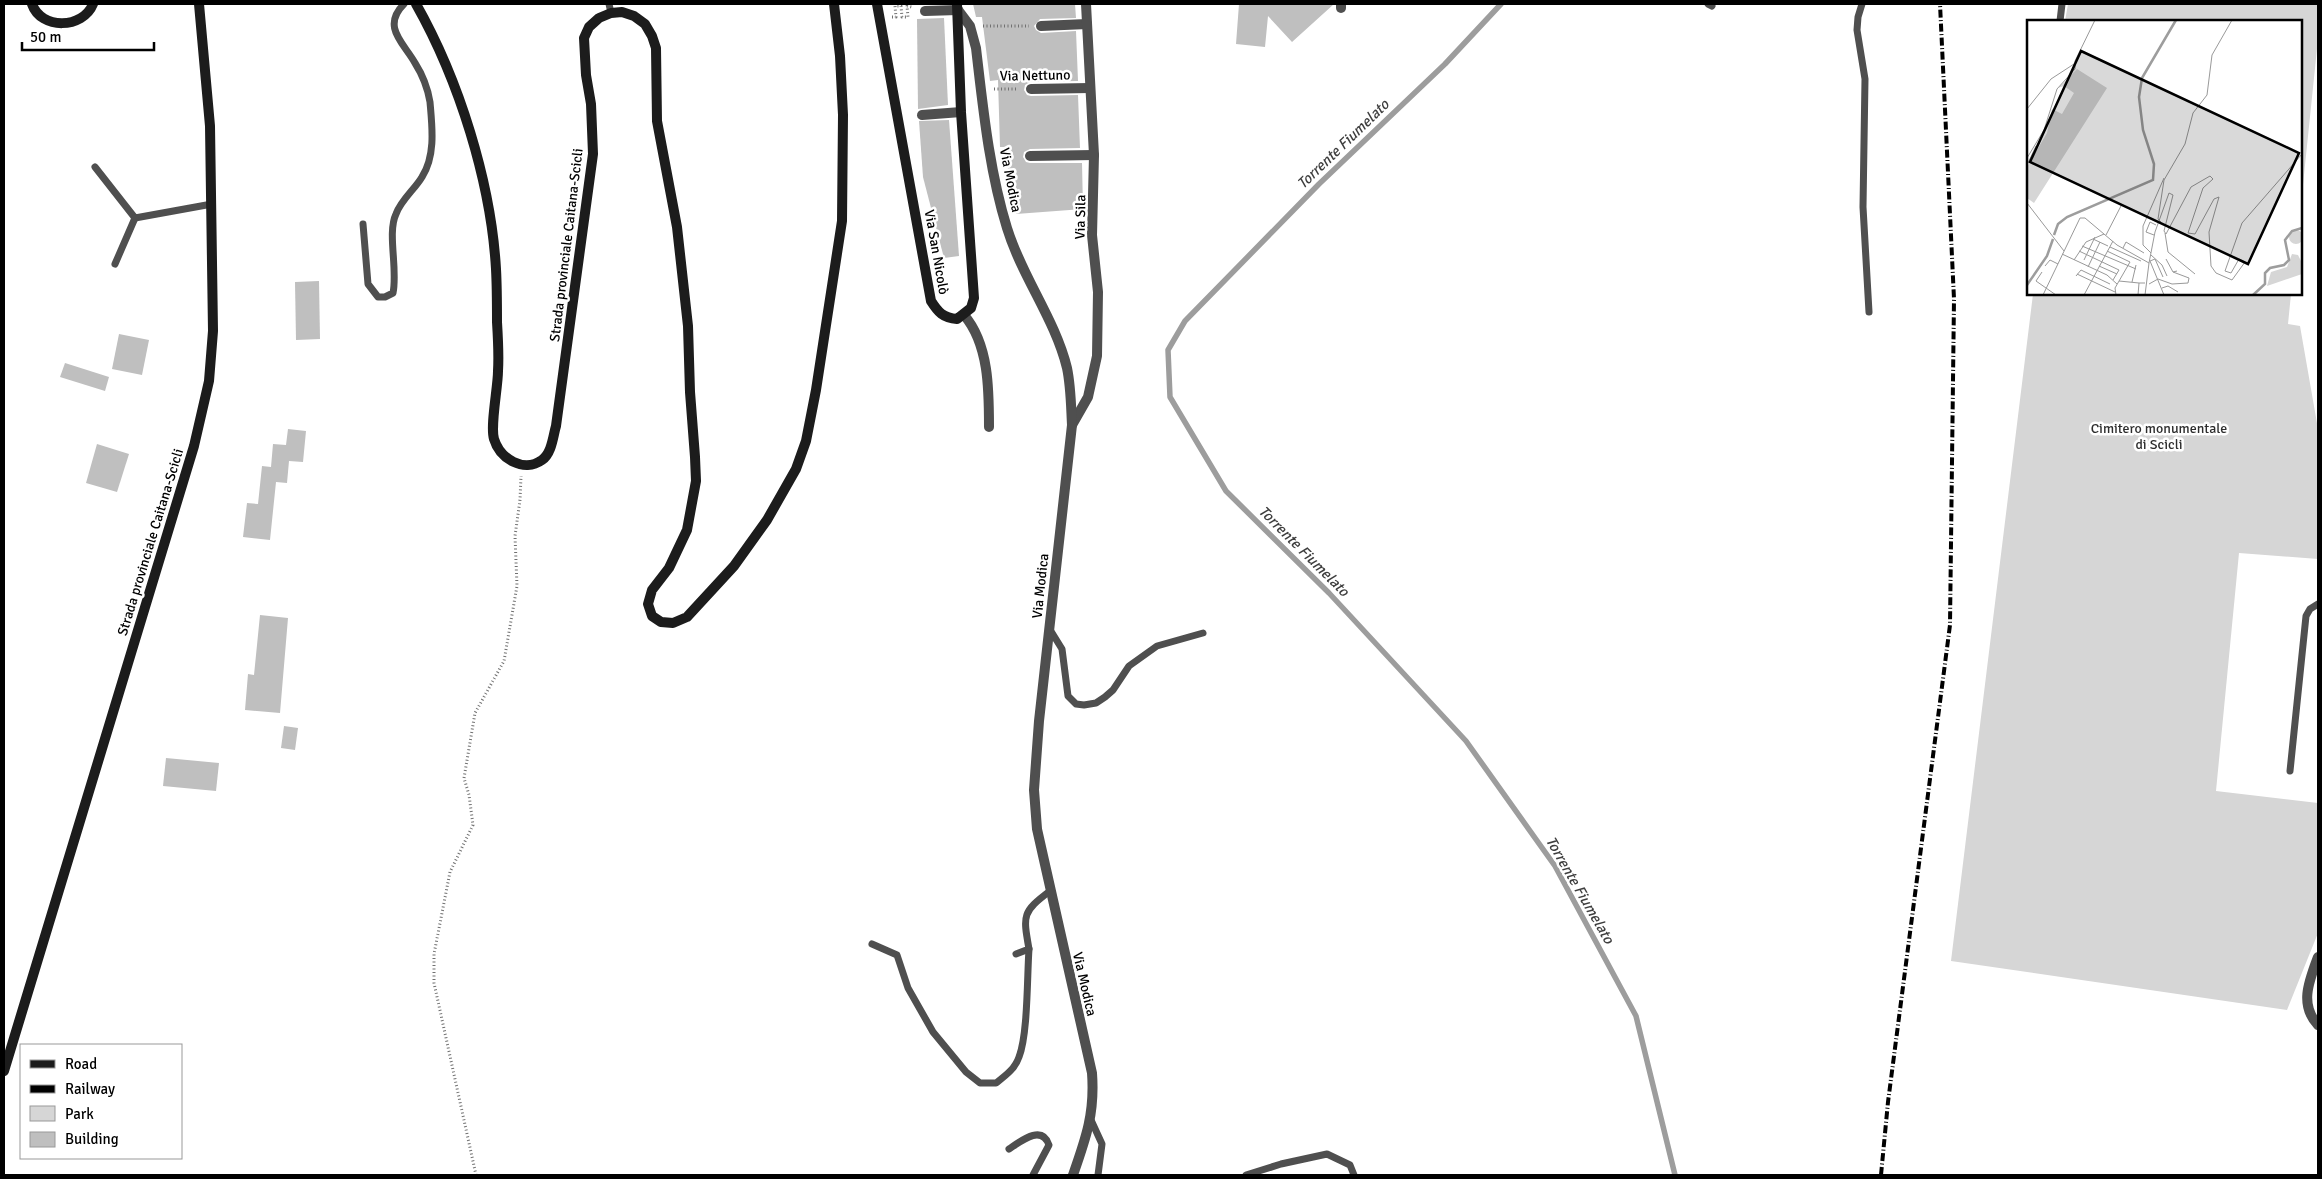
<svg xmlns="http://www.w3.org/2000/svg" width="2322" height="1179" font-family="Signika,sans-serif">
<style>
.green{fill:#d6d6d6}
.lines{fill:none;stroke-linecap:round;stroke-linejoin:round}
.stream{stroke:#9d9d9d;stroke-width:5.5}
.building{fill:#bfbfbf}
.path{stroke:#717171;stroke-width:3;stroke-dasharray:1 2.5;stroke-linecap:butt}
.service{stroke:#4f4f4f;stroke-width:7}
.minor{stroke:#4f4f4f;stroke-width:10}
.tertiary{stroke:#4f4f4f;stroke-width:10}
.secondary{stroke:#1c1c1c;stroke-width:10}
.rail{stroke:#000;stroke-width:4;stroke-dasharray:8 2.5 1 2.5;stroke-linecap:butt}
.labels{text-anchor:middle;stroke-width:5;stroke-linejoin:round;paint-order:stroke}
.street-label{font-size:14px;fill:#000;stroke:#fff}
.park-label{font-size:14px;fill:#2d2d2d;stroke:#fff}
.water-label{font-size:15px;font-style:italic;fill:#3e3e3e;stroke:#fff}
.inset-river{fill:none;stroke:#9d9d9d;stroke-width:2.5}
.inset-road{fill:none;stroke:#999;stroke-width:1}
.view{fill:#000;fill-opacity:0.15;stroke:#000;stroke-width:2.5}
.inset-edge{fill:none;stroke:#000;stroke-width:2.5}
</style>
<rect width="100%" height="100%" fill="#fff"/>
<!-- green -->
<g class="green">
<polygon points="2068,4 2318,4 2318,39 2301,204 2301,21 2065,21"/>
<polygon points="2033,294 2291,294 2288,324 2300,326 2318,429 2318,559 2239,553 2216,791 2318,803 2318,933 2287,1010 1951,961"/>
</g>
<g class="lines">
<!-- stream -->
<polyline class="stream" points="1501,4 1445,64 1319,184 1185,321 1168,350 1170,397 1226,491 1329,593 1466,741 1555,866 1636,1016 1675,1175"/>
</g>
<!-- building -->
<g class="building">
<polygon points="973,4 1075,4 1076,18 1040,19 1034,26 1036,30 1041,33 1076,31 1078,81 1030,82 1025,85 1024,90 1027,95 1031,96 1078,95 1080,148 1030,149 1024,152 1023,157 1026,162 1030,163 1082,163 1083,209 1016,214 1004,147 1000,147 998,80 990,81 982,17 976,17"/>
<polygon points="1239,4 1334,4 1292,42 1268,16 1265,47 1236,44"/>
<polygon points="944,18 948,105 918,109 917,19"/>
<polygon points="949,120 959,256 944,258 923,177 919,121"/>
<polygon points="319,281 320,339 296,340 295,282"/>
<polygon points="119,334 149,340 142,375 112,369"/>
<polygon points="65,363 109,377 105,391 60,377"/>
<polygon points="288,429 306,431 303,462 289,461 287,483 276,482 270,540 243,537 247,503 258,504 262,466 271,467 273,444 286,445"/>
<polygon points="97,444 129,454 117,492 86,483"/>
<polygon points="260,615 288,618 280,713 245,710 248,674 254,675"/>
<polygon points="284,726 298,728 295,750 281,748"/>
<polygon points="166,758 219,763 216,791 163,786"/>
</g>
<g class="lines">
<!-- path -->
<g class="path">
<polyline points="892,17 896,17 895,6 901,6 902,17 908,17 907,6 912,7"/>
<polyline points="983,26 1029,26"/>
<polyline points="994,89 1018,89"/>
<polyline points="476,1175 434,983 434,954 450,872 473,825 469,795 464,778 475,713 504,661 517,586 515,536 520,500 521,476"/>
</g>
<!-- service -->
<g class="service">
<polyline points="609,4 611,13"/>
<polyline points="1708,4 1712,6"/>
<polyline points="1862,4 1858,17 1857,30 1865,79 1863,207 1869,312"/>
<polyline points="2060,21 2062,4"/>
<polyline points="95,167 135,218 212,204"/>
<path d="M 363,224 L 368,284 L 378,297 L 385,297 L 393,293 C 398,269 387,233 396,214 C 401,200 415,189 422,177 C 436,155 432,126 430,102 C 428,90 422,74 415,63 C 404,43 381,27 404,4"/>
<polyline points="115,264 135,218"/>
<polyline points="1049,628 1062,649 1068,696 1076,704 1084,705 1096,703 1105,697 1113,690 1129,666 1157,646 1203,633"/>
<polyline points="2290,771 2306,616 2310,609 2318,604"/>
<path d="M 872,944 L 897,955 L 908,988 L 933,1032 L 966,1072 L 980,1083 L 996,1083 C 1005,1076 1015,1069 1019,1057 C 1028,1034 1027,977 1029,949"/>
<path d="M 1016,954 L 1029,949 C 1023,915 1022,912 1050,891"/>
<polyline points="1091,1120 1102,1144 1098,1175"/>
<path d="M 1009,1149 C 1021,1141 1042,1124 1049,1145 L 1033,1175"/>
<polyline points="1246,1175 1281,1164 1327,1154 1350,1165 1354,1175"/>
</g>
<!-- minor -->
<g class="minor">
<polyline points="1341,8 1341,4"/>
<polyline points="925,11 958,10"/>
<polyline points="1041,26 1087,24"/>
<polyline points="1031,89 1090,88"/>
<polyline points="922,115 961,112"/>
<polyline points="1030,156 1094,155"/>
<path d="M 964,315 C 989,344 989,390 989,427"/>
<polyline points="1072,425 1088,397 1097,356 1098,292 1092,235 1094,155 1086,4"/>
</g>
<!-- tertiary -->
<g class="tertiary">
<path d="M 958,10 L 970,26 L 976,48 C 983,107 989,170 1007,228 C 1022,277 1055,319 1067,368 C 1071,387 1071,407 1072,425 L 1039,721 L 1034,790 L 1037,829 L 1092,1073 C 1095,1113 1086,1138 1073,1175"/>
<path d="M 2318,957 C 2309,981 2299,1005 2318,1025"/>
</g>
<!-- secondary -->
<g class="secondary">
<path d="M 32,4 C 41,30 83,29 93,4"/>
<path d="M 416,4 C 459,80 491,182 496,269 C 497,287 497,305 497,322 C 498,338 499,355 498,371 C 498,387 490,426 494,439 C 500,459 524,473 542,460 C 552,453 553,436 556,426 L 593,154 L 591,104 L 586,75 L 584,38 L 589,27 L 599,18 L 611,13 L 622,12 L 634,16 L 645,24 L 652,36 L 656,48 L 657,121 L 677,227 L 688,326 L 690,392 L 695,457 L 696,481 L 687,530 L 669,568 L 652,590 L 648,604 L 652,616 L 661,622 L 673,623 L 687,617 L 734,566 L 767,520 L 796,469 L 806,441 L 816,390 L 842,221 L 843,115 L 840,56 L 834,4"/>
<path d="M 877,4 L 931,301 C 938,312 943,318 957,319 L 971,308 L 974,298 L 961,112 L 957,4"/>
<polyline points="4,1071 194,446 209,381 213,331 210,126 199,4"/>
</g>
<!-- rail -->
<polyline class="rail" points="1881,1175 1888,1102 1950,625 1954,299 1940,4"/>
</g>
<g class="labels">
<!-- street labels -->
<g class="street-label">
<text transform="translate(1035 75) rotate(-1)" y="5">Via Nettuno</text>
<text transform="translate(1011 180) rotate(79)" y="5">Via Modica</text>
<text transform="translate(1080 217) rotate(-89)" y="5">Via Sila</text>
<text transform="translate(566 245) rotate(-83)" y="5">Strada provinciale Caitana-Scicli</text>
<text transform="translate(937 252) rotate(80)" y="5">Via San Nicolò</text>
<text transform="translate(150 542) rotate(-73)" y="5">Strada provinciale Caitana-Scicli</text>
<text transform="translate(1040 586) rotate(-84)" y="5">Via Modica</text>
<text transform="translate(1085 984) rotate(77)" y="5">Via Modica</text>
</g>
<!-- park labels -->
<g class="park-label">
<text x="2159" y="433">Cimitero monumentale<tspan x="2159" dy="16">di Scicli</tspan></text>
</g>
<!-- water labels -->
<g class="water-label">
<text transform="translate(1343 144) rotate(-44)" y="5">Torrente Fiumelato</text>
<text transform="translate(1304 551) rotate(45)" y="5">Torrente Fiumelato</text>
<text transform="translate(1580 890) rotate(60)" y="5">Torrente Fiumelato</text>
</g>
</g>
<!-- overview -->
<g transform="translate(2027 20)">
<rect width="275" height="275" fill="#fff"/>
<path d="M 50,49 L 80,68 L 7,183 L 0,178 L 0,147 L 20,113 L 25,89 L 35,94 L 47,73 L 37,66 L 31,68 ZM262 217a7 7 0 1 1 14 0a7 7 0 1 1-14 0ZM 265,234 L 271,235 L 274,241 L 275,239 L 275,254 L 240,266 L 244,252 L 260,247 Z" fill="#d6d6d6"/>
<path class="inset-river" d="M 27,215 L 31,204 L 40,197 L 126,160 L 127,144 L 116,110 L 112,77 L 115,58 L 149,0M 0,265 L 20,236 L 26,219M 226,275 L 238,264 L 238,253 L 243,248 L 257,245 L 262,240 L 258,220 L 265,211 L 275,208"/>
<path class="inset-road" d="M 0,89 L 24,59 L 47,44M 0,138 L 17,110 L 30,69 L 48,49 L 48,41 L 68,0M 0,145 L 9,126M 0,183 L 37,231M 134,202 L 131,199 L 137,160 L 158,124 L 166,93 L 180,75 L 185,35 L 205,0M 138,213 L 141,232 L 168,254M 79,215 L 95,184M 127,215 L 119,212 L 123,202 L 129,205M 66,219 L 81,226M 55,226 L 109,249M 83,227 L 114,241M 96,228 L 99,222 L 117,233M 52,231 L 92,250 L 86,260M 80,231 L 103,242 L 88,268 L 89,275M 124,233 L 116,225 L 116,206 L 137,158M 35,234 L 80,255 L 90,264M 124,235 L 135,245 L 140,256M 139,239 L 146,252 L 150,251M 47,240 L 59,222 L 77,214M 57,240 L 68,217M 123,241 L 137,275M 123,241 L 128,239 L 136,257M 18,246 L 23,240 L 31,244M 72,246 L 90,254M 61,247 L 73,222M 15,252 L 9,261 L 29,275M 50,254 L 88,272M 49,256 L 54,250 L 83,264M 92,261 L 112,263M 105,262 L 109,245M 122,264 L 131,259 L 145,264 L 161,263 L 162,258 L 146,252M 135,268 L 141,266 L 151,272M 16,275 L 53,198 L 58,198 L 90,225 L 122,243 L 128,212 L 142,173 L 146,175 L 137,211 L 139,214 L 164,167 L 183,156 L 186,159 L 176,168 L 161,213 L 168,214 L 187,179 L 192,177 L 182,212 L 184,246 L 189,253 L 205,260 L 218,242 L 212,239 L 204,253 L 198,251 L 215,203 L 275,134M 57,275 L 86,221M 111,275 L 112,263 L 118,263M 118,275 L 122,243"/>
<path class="view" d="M 54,31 L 272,133 L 221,244 L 3,142 Z"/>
<rect width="275" height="275" class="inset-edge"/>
</g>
<!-- border -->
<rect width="2322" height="1179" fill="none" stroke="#000000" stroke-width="10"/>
<!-- legend -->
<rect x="20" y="1044" width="162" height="115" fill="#ffffff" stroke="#999999"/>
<rect x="30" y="1060" width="25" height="8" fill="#1c1c1c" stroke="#999999"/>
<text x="65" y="1069" font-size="15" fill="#000000">Road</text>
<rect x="30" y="1085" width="25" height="8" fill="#000000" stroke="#999999"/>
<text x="65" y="1094" font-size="15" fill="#000000">Railway</text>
<rect x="30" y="1106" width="25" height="15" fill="#d6d6d6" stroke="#999999"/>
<text x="65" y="1119" font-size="15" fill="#000000">Park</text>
<rect x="30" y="1132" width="25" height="15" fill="#bfbfbf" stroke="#999999"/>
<text x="65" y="1144" font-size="15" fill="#000000">Building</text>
<!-- scale -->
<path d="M22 42v8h132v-8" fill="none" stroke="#000000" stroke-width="2.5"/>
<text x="30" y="42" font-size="15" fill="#000000" stroke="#ffffff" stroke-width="4" paint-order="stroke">50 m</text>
</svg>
